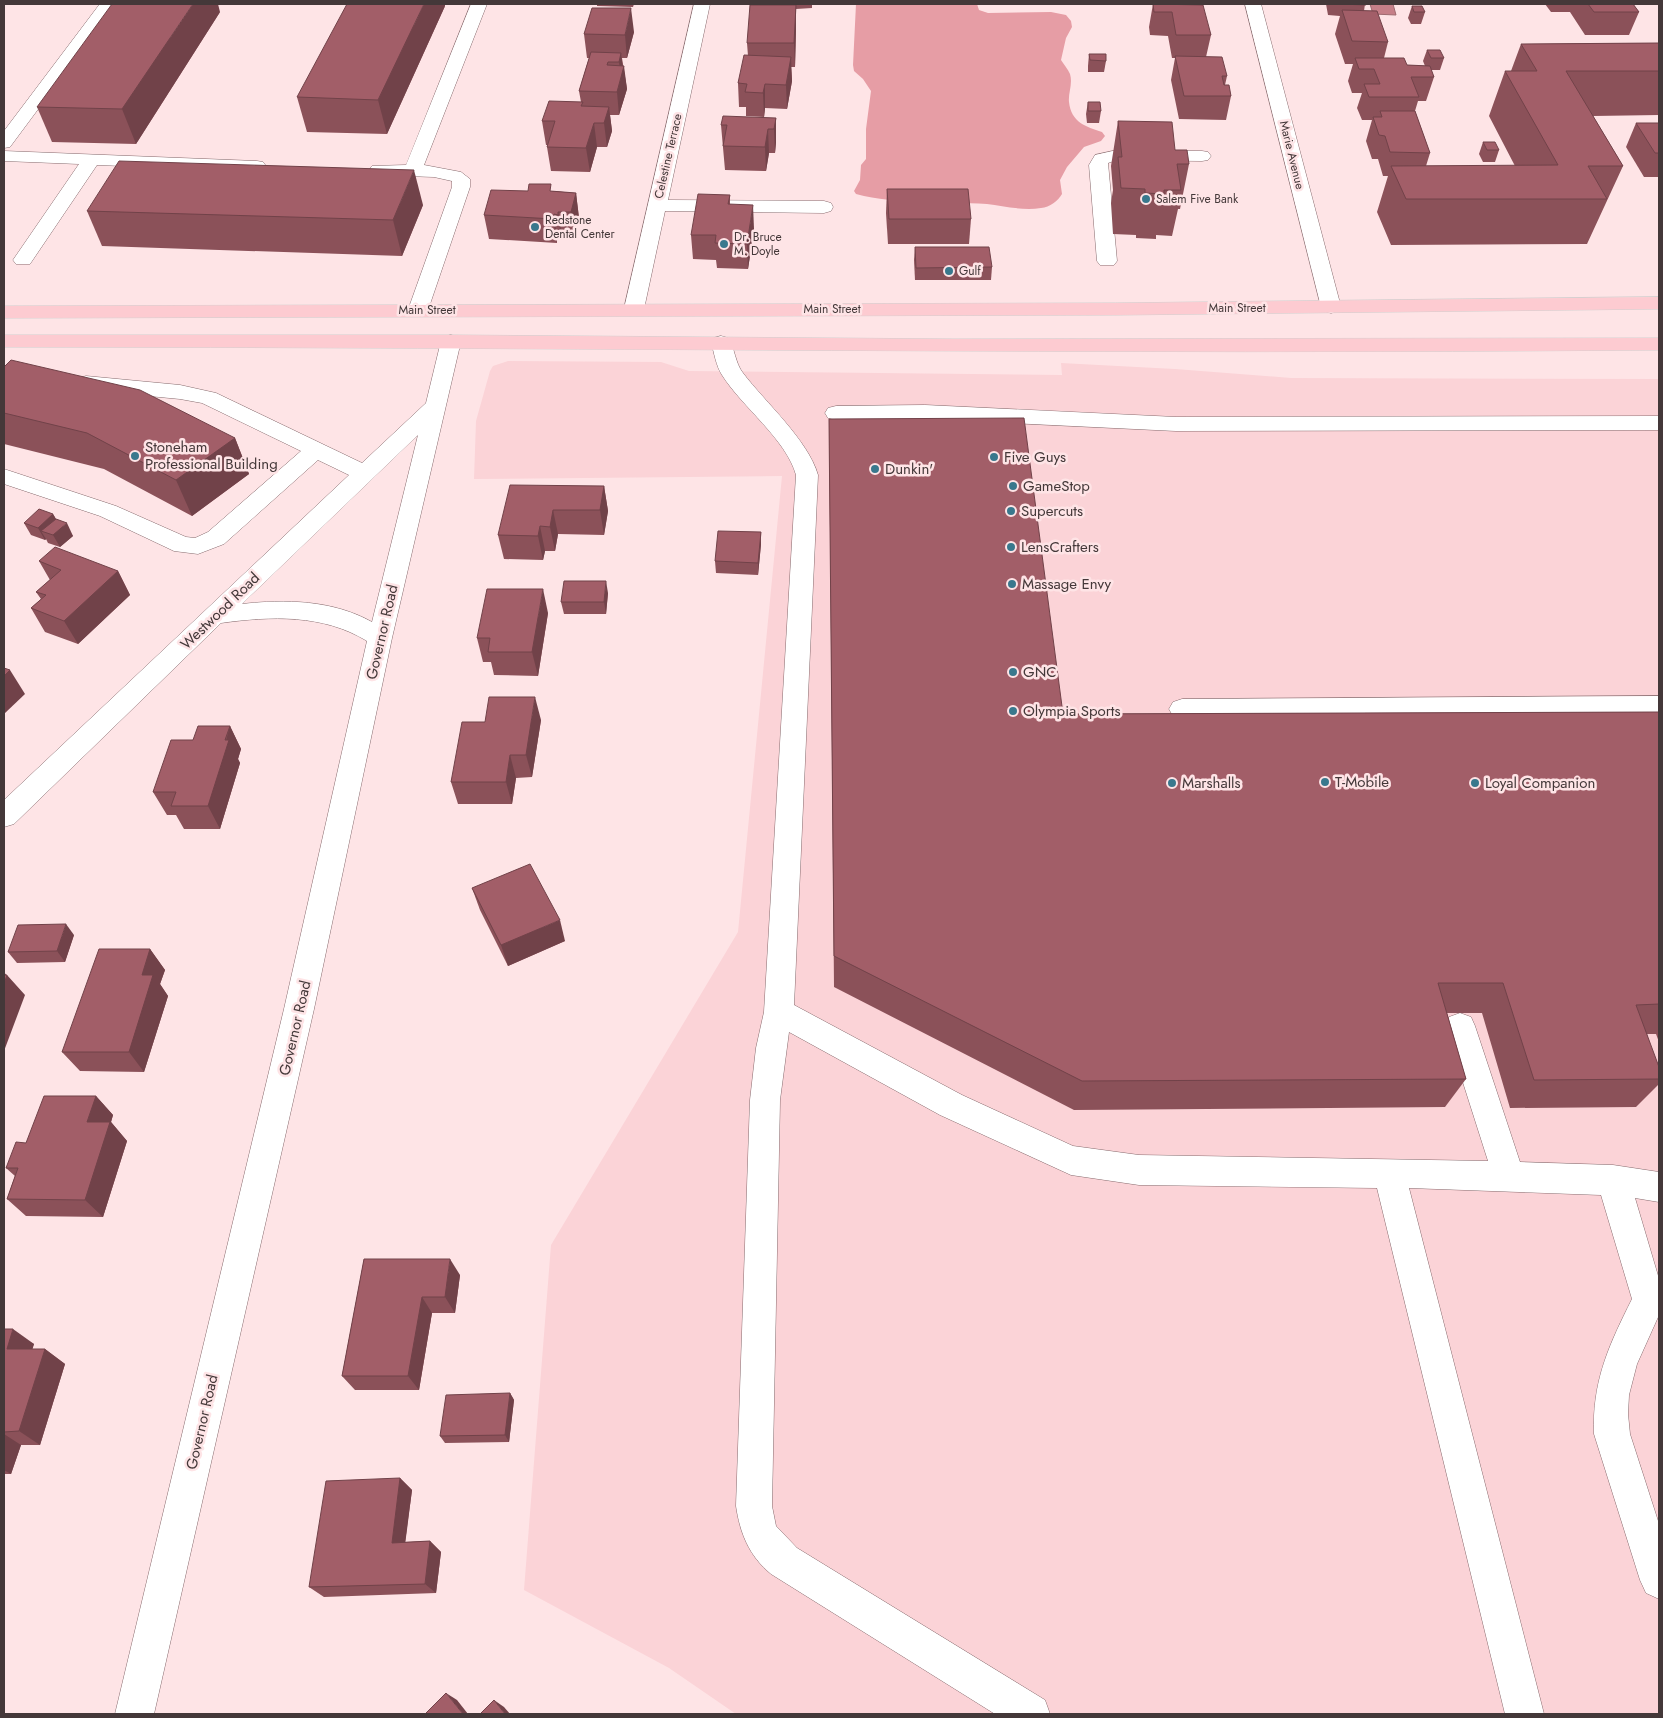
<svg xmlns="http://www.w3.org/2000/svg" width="1663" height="1718" font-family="Jost,sans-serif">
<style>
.built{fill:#fbd3d7}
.forest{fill:#e69da5}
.water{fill:#c67f88;stroke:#9f6a70}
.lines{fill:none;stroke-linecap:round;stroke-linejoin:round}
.minor-casing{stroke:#876b6e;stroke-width:1}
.major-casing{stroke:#d2cfcf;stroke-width:1}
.minor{fill:#fff;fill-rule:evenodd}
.major{fill:#fdcbd1;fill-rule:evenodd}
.wall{fill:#8b5159}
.shaded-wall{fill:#714249}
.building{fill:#a25e68;stroke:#714249}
.poi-dot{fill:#39788d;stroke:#fee4e6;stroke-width:2}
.labels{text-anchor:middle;stroke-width:5;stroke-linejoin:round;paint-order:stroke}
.far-street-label{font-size:12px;fill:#443839;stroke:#fee4e6}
.far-poi-label{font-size:12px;fill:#443839;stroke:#fee4e6;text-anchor:start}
.poi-label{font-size:15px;fill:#443839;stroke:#fee4e6;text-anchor:start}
.street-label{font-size:15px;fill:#443839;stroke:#fee4e6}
</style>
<rect width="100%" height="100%" fill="#fee4e6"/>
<!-- built -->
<polygon class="built" points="508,361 661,362 689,371 1062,375 1061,363 1175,369 1291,378 1659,379 1659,1714 736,1714 669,1668 524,1590 551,1245 738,932 782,476 474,479 476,421 490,371 493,366"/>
<!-- forest -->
<path class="forest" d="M 856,4 L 977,4 L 979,10 L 988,13 L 1051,12 L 1066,15 L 1071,21 L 1072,27 L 1066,38 L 1061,60 C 1064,65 1068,69 1070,74 C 1073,84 1068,93 1069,102 C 1071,122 1086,127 1102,132 L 1105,136 L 1101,141 L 1084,147 L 1067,167 L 1060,180 L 1062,194 C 1058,201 1050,207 1041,208 C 1023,211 1004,206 987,204 C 943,201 898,205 856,194 L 854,191 L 860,180 L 861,165 L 866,159 L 866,129 L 871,91 L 863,79 L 854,71 L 853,65 Z"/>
<!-- water -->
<polygon class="water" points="1370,4 1393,4 1396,15 1373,14"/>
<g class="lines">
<defs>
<g id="minor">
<polygon points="122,4 111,11 10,147 4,148 4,131 99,5"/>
<polygon points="471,4 487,4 424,165 461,172 470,179 470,187 428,310 425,314 418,316 411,314 408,310 452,187 452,181 434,177 378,175 372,174 369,170 372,166 406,165"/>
<polygon points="694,4 710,4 668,200 824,201 831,203 833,207 831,211 824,213 665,211 644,309 641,313 634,315 627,313 624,309"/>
<polygon points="1245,4 1261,4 1341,307 1338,311 1331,313 1324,311 1321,307"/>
<polygon points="1117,150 1202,151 1208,152 1211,156 1208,160 1202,161 1117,160 1108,163 1117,261 1114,265 1100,265 1097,261 1089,165 1095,155"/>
<polygon points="4,151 257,161 263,162 266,166 263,170 257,171 97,165 30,264 16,264 13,260 79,164 4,161"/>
<path d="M 451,335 L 458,337 L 461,341 L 392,638 L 314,1009 L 154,1714 L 115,1714 L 284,1009 L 367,641 C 323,614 271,616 221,623 L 14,824 L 4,827 L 4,800 L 349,475 L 318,460 L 224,544 L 198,554 L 174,551 L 100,516 L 4,484 L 4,469 L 116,506 L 186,537 L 195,538 L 208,532 L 301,451 L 202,403 L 180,399 L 86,390 L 79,388 L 75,383 L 79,378 L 86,376 L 180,385 L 216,393 L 362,463 L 426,403 L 441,341 L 444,337 ZM 418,435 L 372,622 C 333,600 285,599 242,604 Z"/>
<path d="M 721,336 L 728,338 C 735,348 735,363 743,373 C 765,402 808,440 818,475 L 794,1005 L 962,1095 L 1073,1146 L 1139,1155 L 1488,1161 L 1445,1026 L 1449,1017 L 1460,1013 L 1471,1017 L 1475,1026 L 1520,1162 L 1613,1165 L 1659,1172 L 1659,1202 L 1635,1198 L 1659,1279 L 1659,1315 L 1637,1364 L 1629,1395 L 1628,1414 L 1630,1434 L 1659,1524 L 1659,1599 L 1646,1593 L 1640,1580 L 1594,1434 C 1592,1381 1609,1345 1632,1299 L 1601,1195 L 1409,1188 L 1544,1714 L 1505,1714 L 1377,1188 L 1139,1185 L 1071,1175 L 940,1115 L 789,1032 L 780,1100 L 772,1506 L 776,1526 L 797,1548 L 1045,1700 L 1050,1714 L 995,1714 L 771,1574 C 749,1556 740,1533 736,1506 L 750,1100 L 756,1048 L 764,1012 L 796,475 C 786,439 742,407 722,375 C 716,366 714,352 711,342 L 714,338 Z"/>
<polygon points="925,405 1176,417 1659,416 1659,430 1176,431 925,419 836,420 828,418 825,413 828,408 836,406"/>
<polygon points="1659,696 1659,714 1182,719 1173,716 1169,709 1173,702 1182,699"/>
</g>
<g id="major">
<polygon points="1659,297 1659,309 1115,315 4,318 4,306 1115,303"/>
<path d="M 4,335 L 451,335 L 953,339 L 1659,338 L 1659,350 C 1108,355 556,347 4,347 Z"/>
</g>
</defs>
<!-- minor casing -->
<use href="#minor" class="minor-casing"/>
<!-- major casing -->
<use href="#major" class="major-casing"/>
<!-- minor -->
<use href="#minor" class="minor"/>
<!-- major -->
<use href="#major" class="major"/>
</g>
<!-- wall -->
<g class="wall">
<polygon points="597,4 634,4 633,7 597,6"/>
<polygon points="772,4 812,4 812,8 796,9 796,28 795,67 791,67 792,81 787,109 765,108 764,117 746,116 746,107 739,107 738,83 748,56 747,43 772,5"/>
<polygon points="1153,4 1193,4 1193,5 1211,35 1206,57 1227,76 1225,85 1231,96 1226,120 1179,119 1171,80 1175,58 1172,58 1168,36 1150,35 1149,27"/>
<polygon points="1326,4 1365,4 1364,11 1388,42 1384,58 1407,65 1425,66 1423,61 1427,50 1444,58 1440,70 1431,70 1434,77 1426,101 1418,101 1415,111 1430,153 1426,166 1515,166 1489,116 1505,71 1511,71 1521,44 1659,43 1659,115 1593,116 1623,166 1587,244 1391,245 1377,212 1388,176 1383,176 1378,159 1372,159 1366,141 1372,120 1362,120 1357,108 1362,93 1352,93 1348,81 1353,64 1345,64 1335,34 1340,16 1328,15"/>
<rect x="1430" y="4" width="12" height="1"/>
<polygon points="1545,4 1633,4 1639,12 1629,35 1585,35 1570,12 1551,12"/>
<polygon points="445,6 387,134 307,132 297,97"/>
<polygon points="1412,6 1425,12 1421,24 1411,24 1408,18"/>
<polygon points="220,12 136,144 52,142 37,107"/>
<polygon points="634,32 627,58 622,58 627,89 619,115 610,115 612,131 607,147 597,147 590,172 551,171 547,147 548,145 546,145 542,121 581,102 579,91 589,58 587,58 584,34"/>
<polygon points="1089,54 1106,61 1104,72 1088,72 1088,66"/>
<polygon points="1088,102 1101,111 1099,123 1087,123 1086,114"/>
<polygon points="776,118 776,142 775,153 769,153 766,171 725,170 721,125"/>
<polygon points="1118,121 1175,150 1189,164 1180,209 1178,209 1172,236 1156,235 1156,239 1136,238 1136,235 1113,234 1111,203 1113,190 1111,166"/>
<polygon points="1636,123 1659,123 1659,177 1644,177 1626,147"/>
<polygon points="1483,142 1499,150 1495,162 1483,162 1479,154"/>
<polygon points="887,189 971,219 969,244 888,244 886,213"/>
<polygon points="553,191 576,193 579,218 575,237 562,236 561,239 557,239 557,243 489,239 484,215"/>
<polygon points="730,195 730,204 754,229 748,269 717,268 716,260 693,259 691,235"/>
<polygon points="423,205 402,256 102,246 87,211"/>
<polygon points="915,247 992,267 991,280 915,280 914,260"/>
<polygon points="4,367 235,438 249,474 192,516 104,469 4,444"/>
<polygon points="829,419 1063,714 1659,712 1659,1042 1656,1034 1647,1034 1659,1079 1659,1084 1636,1107 1510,1108 1482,1013 1447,1013 1466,1079 1445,1107 1074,1110 834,987"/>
<polygon points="604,486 608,511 604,535 558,534 555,551 545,551 543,560 504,559 498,535"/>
<polygon points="53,514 56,519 73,536 60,547 48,543 46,539 45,540 31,535 24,523"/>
<polygon points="761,532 761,544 758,575 716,573 715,561"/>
<polygon points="39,561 118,571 130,595 78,644 45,632 31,608 41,599 36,592 50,580"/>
<polygon points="608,593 606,614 564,614 561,602"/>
<polygon points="548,613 538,676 494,675 491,662 483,662 477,638"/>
<polygon points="541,720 532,777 516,778 512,804 458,804 451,782 485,722"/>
<polygon points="230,726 241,749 238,759 240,763 220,829 184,829 176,815 167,815 153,792 193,740"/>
<polygon points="472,888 565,941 508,966 480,910"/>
<polygon points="74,935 65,962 17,963 8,952"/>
<polygon points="150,949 165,970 160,984 168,996 144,1072 80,1071 62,1052"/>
<polygon points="96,1096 113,1115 111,1122 127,1141 103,1217 26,1216 7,1199 15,1176 6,1168 26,1143"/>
<polygon points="364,1259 460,1275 455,1313 432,1313 419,1390 355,1390 342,1376"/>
<polygon points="4,1329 34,1344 32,1349 45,1349 65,1364 40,1445 21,1445 11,1474 4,1474"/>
<polygon points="510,1393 514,1400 509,1442 445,1443 440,1436"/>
<polygon points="400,1478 412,1490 405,1542 430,1541 441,1552 436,1593 324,1597 309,1587"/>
</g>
<!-- shaded-wall -->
<g class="shaded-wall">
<polygon points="193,4 218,4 220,12 136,144 122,109"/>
<polygon points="424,4 445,4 445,6 387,134 378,100"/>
<polygon points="796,5 796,28 795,67 794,43"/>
<polygon points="631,8 634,32 627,58 625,35"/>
<polygon points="621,53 623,69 624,66 627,89 619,115 617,92 621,78 619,62"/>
<polygon points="791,57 792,81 787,109 786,85"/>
<polygon points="765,84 765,108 764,117 763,93"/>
<polygon points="609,107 612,131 607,147 604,123"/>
<polygon points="776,118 776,142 775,153 774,129"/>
<polygon points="594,123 597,147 590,172 586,148"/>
<polygon points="768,129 769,153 766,171 765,147"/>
<polygon points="414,170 423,205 402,256 393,220"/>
<polygon points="576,193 579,218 575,237 571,212"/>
<polygon points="753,205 754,229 748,269 747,244"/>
<polygon points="558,212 562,236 561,239 558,215"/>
<polygon points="554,214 557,239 557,243 553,219"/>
<polygon points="235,438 249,474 192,516 176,480"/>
<polygon points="604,486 608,511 604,535 600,510"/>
<polygon points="553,510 558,534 555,551 550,527"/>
<polygon points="53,514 60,526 41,531 46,539 45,540 38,528"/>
<polygon points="67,523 73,536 60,547 53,535"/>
<polygon points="540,526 545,551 543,560 538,536"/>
<polygon points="761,532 761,544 758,575 758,563"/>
<polygon points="118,571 130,595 78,644 64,621"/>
<polygon points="606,581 608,593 606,614 604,602"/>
<polygon points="543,589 548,613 538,676 532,652"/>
<polygon points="10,670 25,694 4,714 4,676"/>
<polygon points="535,697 541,720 532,777 526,755"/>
<polygon points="230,726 241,749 238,759 240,763 220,829 208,806"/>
<polygon points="510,755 516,778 512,804 506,782"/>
<polygon points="560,920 565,941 508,966 501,945"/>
<polygon points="66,924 74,935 65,962 57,951"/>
<polygon points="150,949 165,970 160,984 168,996 144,1072 129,1052 142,975"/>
<polygon points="4,972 7,976 7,975 25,995 4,1051"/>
<polygon points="96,1096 113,1115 111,1122 127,1141 103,1217 85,1200 87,1122"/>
<polygon points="450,1259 460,1275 455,1313 445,1297"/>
<polygon points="422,1297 432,1313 419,1390 408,1376"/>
<polygon points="13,1329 34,1344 28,1364 7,1349"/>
<polygon points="45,1349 65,1364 40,1445 19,1431"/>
<polygon points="510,1393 514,1400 509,1442 505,1435"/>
<polygon points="4,1434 21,1445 11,1474 4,1470"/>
<polygon points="400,1478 412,1490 404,1553 392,1543"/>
<polygon points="430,1541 441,1552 436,1593 425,1584"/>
<polygon points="446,1693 457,1700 468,1714 463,1714"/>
<polygon points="494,1700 504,1707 510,1714 505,1714"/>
</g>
<!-- building -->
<g class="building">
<polygon points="112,4 193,4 122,109 37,107"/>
<polygon points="347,4 424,4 378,100 297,97"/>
<polygon points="1153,4 1203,5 1211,35 1176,35 1172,12 1154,12"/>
<polygon points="1339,4 1365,4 1366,5"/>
<polygon points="1588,4 1633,4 1639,12 1594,12"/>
<polygon points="750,5 796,5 794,43 747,43"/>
<polygon points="1412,6 1422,6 1425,12 1414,12"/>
<polygon points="592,8 631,8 625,35 584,34"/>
<polygon points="1342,10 1377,11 1388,42 1352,41"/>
<polygon points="1659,43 1659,71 1566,71 1623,166 1588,166 1607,199 1406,199 1391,166 1558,165 1505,71 1537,71 1521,44"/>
<polygon points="1427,50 1440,50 1444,58 1431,58"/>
<polygon points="591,52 621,53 619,62 608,62 607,65 624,66 617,92 579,91"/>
<polygon points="1089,54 1106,54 1106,61 1090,60"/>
<polygon points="744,55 791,57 786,85 765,84 763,93 745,92 747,84 738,83"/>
<polygon points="1175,56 1222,57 1227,76 1222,76 1224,85 1229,85 1231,96 1184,96"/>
<polygon points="1355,58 1404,58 1407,65 1430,66 1434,77 1411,77 1419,97 1369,97 1364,84 1380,84 1374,69 1359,69"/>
<polygon points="549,101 583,102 581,106 609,107 604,123 594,123 586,148 547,147 555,121 542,121"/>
<polygon points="1088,102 1100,102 1101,111 1088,111"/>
<polygon points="1380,111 1415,111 1430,153 1390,152 1385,136 1379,135 1373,117 1382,117"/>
<polygon points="723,116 776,118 774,129 768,129 765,147 723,146 727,125 721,125"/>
<polygon points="1118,121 1172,122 1175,150 1187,150 1189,164 1177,164 1181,190 1164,190 1164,194 1145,193 1145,189 1121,188 1118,157 1122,157"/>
<polygon points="1636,123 1659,123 1659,153 1655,153"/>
<polygon points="1483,142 1495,142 1499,150 1487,150"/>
<polygon points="119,161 414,170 393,220 87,211"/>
<polygon points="529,184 551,184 550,191 576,193 571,212 558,212 558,215 554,214 553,219 484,215 491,190 528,191"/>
<polygon points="887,189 968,189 971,219 889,219"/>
<polygon points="698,194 730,195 728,204 753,205 747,244 715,243 716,235 691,235"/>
<polygon points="915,247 989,247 992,267 916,268"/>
<polygon points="11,360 140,390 235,438 176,480 87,433 4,413 4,367"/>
<polygon points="1024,418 1063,714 1659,712 1659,1004 1636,1005 1659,1067 1659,1079 1534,1080 1503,983 1438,983 1466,1079 1082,1081 834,956 829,419"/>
<polygon points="510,485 604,486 600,510 553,510 550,527 540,526 538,536 498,535"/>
<polygon points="39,509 53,514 38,528 24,523"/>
<polygon points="56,519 67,523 53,535 41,531"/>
<polygon points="718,531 761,532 758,563 715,561"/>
<polygon points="55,547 118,571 64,621 31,608 46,595 36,592 61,570 39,561"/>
<polygon points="564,581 606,581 604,602 561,602"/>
<polygon points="487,589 543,589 532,652 488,652 490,638 477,638"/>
<polygon points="4,668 10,670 4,676"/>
<polygon points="489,697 535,697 526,755 510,755 506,782 451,782 462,722 485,722"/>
<polygon points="198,726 230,726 225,740 229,740 208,806 171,806 176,792 153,792 171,740 193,740"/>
<polygon points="530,864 560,920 501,945 472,888"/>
<polygon points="66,924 57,951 8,952 18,925"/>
<polygon points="99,949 150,949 142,975 153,975 129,1052 62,1052"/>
<polygon points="4,975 7,975 4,984"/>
<polygon points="44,1096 96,1096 87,1122 110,1122 85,1200 7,1199 18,1168 6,1168 16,1142 26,1143"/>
<polygon points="364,1259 450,1259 445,1297 422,1297 408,1376 342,1376"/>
<polygon points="4,1329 13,1329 7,1349 45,1349 19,1431 4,1432"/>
<polygon points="510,1393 505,1435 440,1436 446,1395"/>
<polygon points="400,1478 392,1543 430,1541 425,1584 309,1587 326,1481"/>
<polygon points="446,1693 463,1714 425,1714"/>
<polygon points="494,1700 505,1714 480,1714"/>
</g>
<!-- markers -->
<g class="poi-dot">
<circle cx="1146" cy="199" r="5"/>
<circle cx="535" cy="227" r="5"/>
<circle cx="724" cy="244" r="5"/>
<circle cx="949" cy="271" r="5"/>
<circle cx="135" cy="456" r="5"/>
<circle cx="994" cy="457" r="5"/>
<circle cx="875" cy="469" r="5"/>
<circle cx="1013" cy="486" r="5"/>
<circle cx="1011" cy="511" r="5"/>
<circle cx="1011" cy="547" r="5"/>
<circle cx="1012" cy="584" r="5"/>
<circle cx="1013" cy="672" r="5"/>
<circle cx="1013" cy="711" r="5"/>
<circle cx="1325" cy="782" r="5"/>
<circle cx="1172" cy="783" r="5"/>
<circle cx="1475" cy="783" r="5"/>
</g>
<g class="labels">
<!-- far-street labels -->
<g class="far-street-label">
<text transform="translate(1292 155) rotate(76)" y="4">Marie Avenue</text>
<text transform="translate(668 156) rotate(-77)" y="4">Celestine Terrace</text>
<text x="1237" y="312">Main Street</text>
<text x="832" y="313">Main Street</text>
<text x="427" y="314">Main Street</text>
</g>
<!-- far-poi labels -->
<g class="far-poi-label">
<text x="1156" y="203">Salem Five Bank</text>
<text x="545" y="224">Redstone<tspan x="545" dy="14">Dental Center</tspan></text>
<text x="734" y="241">Dr. Bruce<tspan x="734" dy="14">M. Doyle</tspan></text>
<text x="959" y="275">Gulf</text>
</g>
<!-- poi labels -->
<g class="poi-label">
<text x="145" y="452">Stoneham<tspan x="145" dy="17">Professional Building</tspan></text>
<text x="1004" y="462">Five Guys</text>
<text x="885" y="474">Dunkin'</text>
<text x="1023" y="491">GameStop</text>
<text x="1021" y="516">Supercuts</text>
<text x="1021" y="552">LensCrafters</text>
<text x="1022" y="589">Massage Envy</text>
<text x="1023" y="677">GNC</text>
<text x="1023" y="716">Olympia Sports</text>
<text x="1335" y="787">T-Mobile</text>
<text x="1182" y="788">Marshalls</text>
<text x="1485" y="788">Loyal Companion</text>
</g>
<!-- street labels -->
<g class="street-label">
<text transform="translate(220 611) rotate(-44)" y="5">Westwood Road</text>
<text transform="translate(382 632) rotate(-77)" y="5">Governor Road</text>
<text transform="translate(295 1028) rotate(-77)" y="5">Governor Road</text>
<text transform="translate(202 1422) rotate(-77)" y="5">Governor Road</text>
</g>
</g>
<!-- border -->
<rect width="1663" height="1718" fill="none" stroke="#443839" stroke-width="10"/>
</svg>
